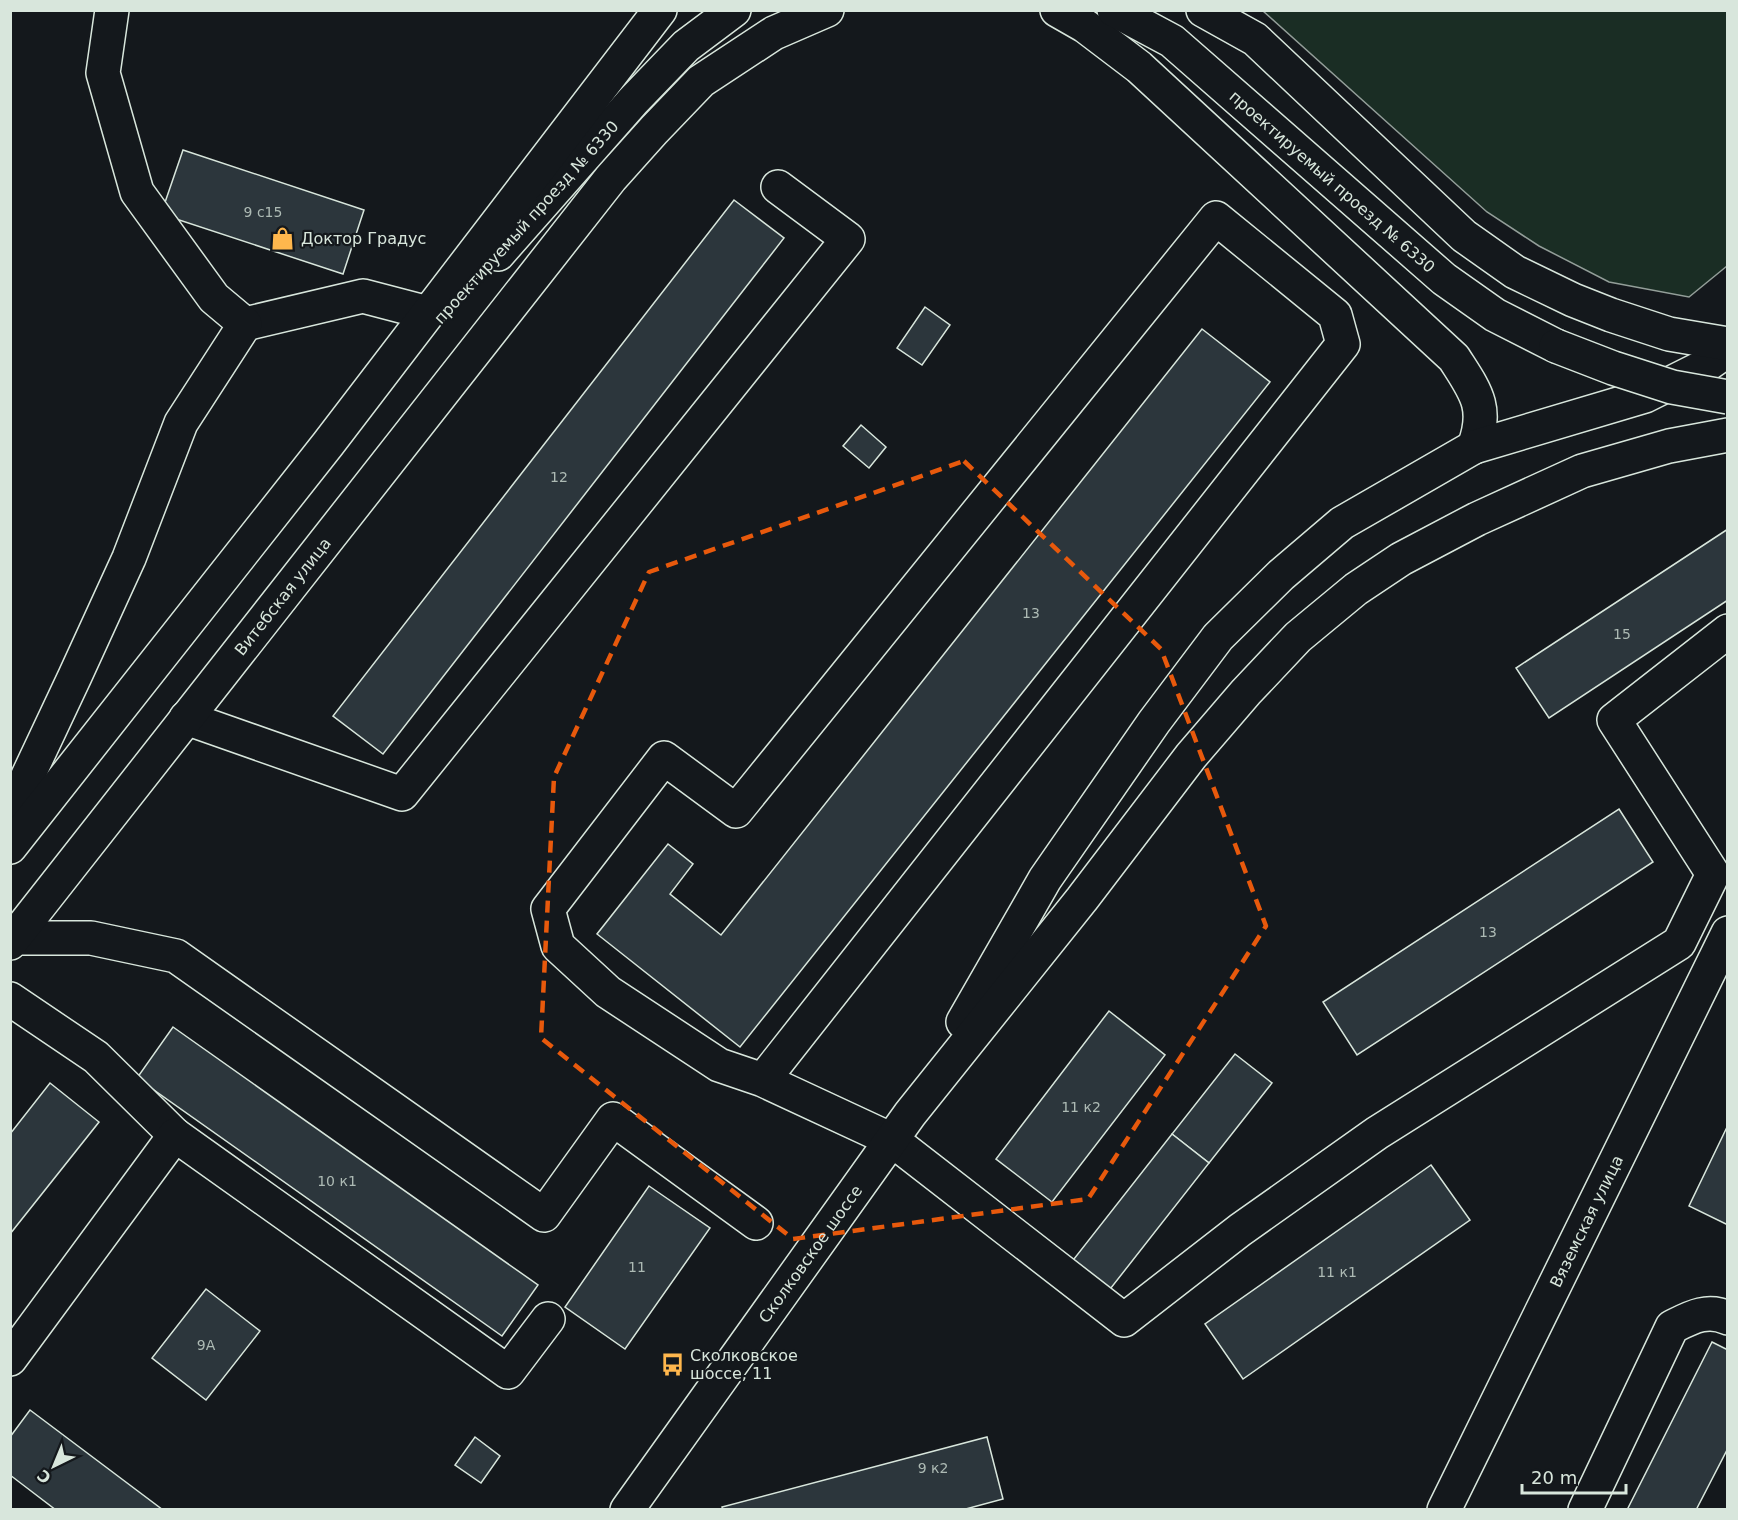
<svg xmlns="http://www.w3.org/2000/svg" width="1738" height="1520" font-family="'DejaVu Sans',sans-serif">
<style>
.green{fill:#1a2d24;stroke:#939e99;stroke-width:1.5}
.building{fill:#2c363c;stroke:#d8e6dc;stroke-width:1.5}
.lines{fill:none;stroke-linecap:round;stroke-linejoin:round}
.minor-casing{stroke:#d8e6dc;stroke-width:36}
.major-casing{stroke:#d8e6dc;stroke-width:36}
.minor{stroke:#14181c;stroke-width:33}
.major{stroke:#14181c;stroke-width:33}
.major-bridge-casing{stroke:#d8e6dc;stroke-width:36;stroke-linecap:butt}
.major-bridge{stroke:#14181c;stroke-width:33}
.marked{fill:none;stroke:#e8590c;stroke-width:4.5;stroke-dasharray:12 8;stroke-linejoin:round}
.labels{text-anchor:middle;stroke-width:4.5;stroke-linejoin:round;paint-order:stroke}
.number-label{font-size:14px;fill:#adbab4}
.street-label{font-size:16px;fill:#d8e6dc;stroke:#14181c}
.poi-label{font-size:16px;fill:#d8e6dc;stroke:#14181c;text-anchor:start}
</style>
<rect width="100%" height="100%" fill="#14181c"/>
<!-- green -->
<polygon class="green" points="1263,11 1727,11 1727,266 1689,297 1609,282 1539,246 1487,212"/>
<!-- building -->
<g class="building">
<polygon points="183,150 364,210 343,274 161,214"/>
<polygon points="734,200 784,238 383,754 333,716"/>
<polygon points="925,307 950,325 922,365 897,348"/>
<polygon points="1202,329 1270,382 740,1047 597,934 668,844 693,864 670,894 721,935"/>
<polygon points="861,425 886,447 869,468 843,446"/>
<polygon points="1728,529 1728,600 1549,718 1516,668"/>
<polygon points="1619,809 1653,862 1357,1055 1323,1002"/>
<polygon points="1109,1011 1165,1055 1052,1202 996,1159"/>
<polygon points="173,1027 538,1285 502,1336 137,1078"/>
<polygon points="1235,1054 1272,1083 1209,1163 1172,1134"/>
<polygon points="50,1083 99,1122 10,1234 10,1134"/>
<polygon points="1728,1125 1728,1225 1689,1206"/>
<polygon points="1172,1134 1209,1163 1107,1293 1070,1264"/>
<polygon points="1431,1165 1470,1220 1243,1379 1205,1324"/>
<polygon points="649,1186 710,1228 625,1349 565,1307"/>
<polygon points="206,1289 260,1331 206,1400 152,1358"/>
<polygon points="1712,1342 1728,1350 1728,1448 1696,1510 1627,1510"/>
<polygon points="30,1410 163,1510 56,1510 10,1475 10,1437"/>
<polygon points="475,1437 500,1456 481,1483 455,1465"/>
<polygon points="987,1437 1003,1499 962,1510 723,1510 722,1507"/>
</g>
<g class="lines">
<defs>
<g id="minor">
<path d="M 1057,10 L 1085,26 L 1139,67 L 1454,358 C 1475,391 1489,407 1474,447"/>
<polyline points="245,324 363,296 428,313"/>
<polyline points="186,718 402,794 848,239 778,187"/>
<polyline points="10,814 75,676 129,558 181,423 245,324 214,298 137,192 103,73 112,10"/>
<polyline points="14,938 91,938 176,956 544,1215 613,1119 756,1223"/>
<polyline points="10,999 96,1057 175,1135"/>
<polyline points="963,1022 1045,879 1154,722 1218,637 1281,575 1342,523 1474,447 1645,396 1705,366 1728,350"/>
<polyline points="763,1080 1343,344 1335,315 1216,218 736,811 664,758 548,909 558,946 608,992 719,1065 763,1080 892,1140 1124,1320 1240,1230 1377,1133 1679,943 1713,874 1614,720 1728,631"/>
<polyline points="10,1359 175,1135 508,1372 548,1319"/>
<path id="s1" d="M 627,1510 L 910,1114 L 1082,899 L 1191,756 L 1246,692 L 1298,637 L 1356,589 L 1401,559 L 1477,519 L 1582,471 L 1669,446 L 1728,435"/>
<path d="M 1585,1510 L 1672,1327 C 1690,1318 1707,1308 1728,1318"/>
</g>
<g id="major">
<path id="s2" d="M 1114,10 L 1172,41 L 1444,279 L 1495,315 L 1556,346"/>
<polyline points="1203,10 1255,39 1464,236 1515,272 1573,300 1611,315 1669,334 1728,344"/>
<polyline points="498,254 633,101 686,46 734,10"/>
<polyline points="10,847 328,444 660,10"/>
<path id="s3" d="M 10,943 L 611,178 L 654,130 L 701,81 L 774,33 L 827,10"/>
<path id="s4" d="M 1444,1510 L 1728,933"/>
</g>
</defs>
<!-- minor casing -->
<use href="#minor" class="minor-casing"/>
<!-- major casing -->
<use href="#major" class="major-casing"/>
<!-- minor -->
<use href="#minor" class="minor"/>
<!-- major -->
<use href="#major" class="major"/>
<defs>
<polyline id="major-bridge" points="1556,346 1613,368 1672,387 1728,397"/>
</defs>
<!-- major-bridge casing -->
<use href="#major-bridge" class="major-bridge-casing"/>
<!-- major-bridge -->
<use href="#major-bridge" class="major-bridge"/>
</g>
<!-- marked area -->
<path class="marked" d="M 964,461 L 1161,649 L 1266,926 L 1088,1199 L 793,1239 L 541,1038 L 554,777 L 649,572 Z"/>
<!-- icons -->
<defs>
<symbol id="shop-bare" viewBox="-9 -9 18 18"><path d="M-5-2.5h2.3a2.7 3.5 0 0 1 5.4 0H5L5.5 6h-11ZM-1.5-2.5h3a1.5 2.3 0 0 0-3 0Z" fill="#ffb74d" stroke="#14181c" stroke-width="2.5" paint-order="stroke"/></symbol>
<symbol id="bus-bare" viewBox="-9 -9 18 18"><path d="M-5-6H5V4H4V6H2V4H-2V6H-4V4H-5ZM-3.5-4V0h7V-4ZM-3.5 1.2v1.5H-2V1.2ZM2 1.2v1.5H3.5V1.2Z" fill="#ffb74d" stroke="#14181c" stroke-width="2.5" paint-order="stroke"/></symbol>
</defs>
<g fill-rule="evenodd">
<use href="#shop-bare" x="266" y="222" width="33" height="33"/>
<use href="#bus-bare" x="656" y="1348" width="33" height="33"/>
</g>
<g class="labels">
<!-- number labels -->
<g class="number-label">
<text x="263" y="217">9 с15</text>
<text x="559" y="482">12</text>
<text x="1031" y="618">13</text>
<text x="1622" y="639">15</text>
<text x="1488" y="937">13</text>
<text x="1081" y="1112">11 к2</text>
<text x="337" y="1186">10 к1</text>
<text x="637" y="1272">11</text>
<text x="1337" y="1277">11 к1</text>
<text x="206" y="1350">9А</text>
<text x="933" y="1473">9 к2</text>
</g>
<!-- street labels -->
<g class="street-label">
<text dy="6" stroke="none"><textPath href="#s2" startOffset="279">проектируемый проезд № 6330</textPath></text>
<text transform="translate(526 222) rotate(-48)" y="6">проектируемый проезд № 6330</text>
<text dy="6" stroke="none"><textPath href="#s3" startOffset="441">Витебская улица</textPath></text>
<text dy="6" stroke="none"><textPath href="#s4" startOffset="322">Вяземская улица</textPath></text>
<text dy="6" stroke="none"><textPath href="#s1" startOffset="315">Сколковское шоссе</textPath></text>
</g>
<!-- poi labels -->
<g class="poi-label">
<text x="301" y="244">Доктор Градус</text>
<text x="690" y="1361">Сколковское<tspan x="690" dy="18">шоссе, 11</tspan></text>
</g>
</g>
<!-- border -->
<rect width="1738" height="1520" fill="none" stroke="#d8e6dc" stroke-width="24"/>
<!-- north arrow -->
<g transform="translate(54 1466) rotate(223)" stroke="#14181c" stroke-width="4.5" paint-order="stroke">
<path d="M0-4.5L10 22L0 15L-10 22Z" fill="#d8e6dc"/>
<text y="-9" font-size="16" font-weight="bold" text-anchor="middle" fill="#d8e6dc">С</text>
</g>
<!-- scale -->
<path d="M1522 1484v9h104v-9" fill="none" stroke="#d8e6dc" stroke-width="3"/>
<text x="1531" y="1484" font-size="18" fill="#d8e6dc" stroke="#14181c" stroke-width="4.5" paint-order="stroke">20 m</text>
</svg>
